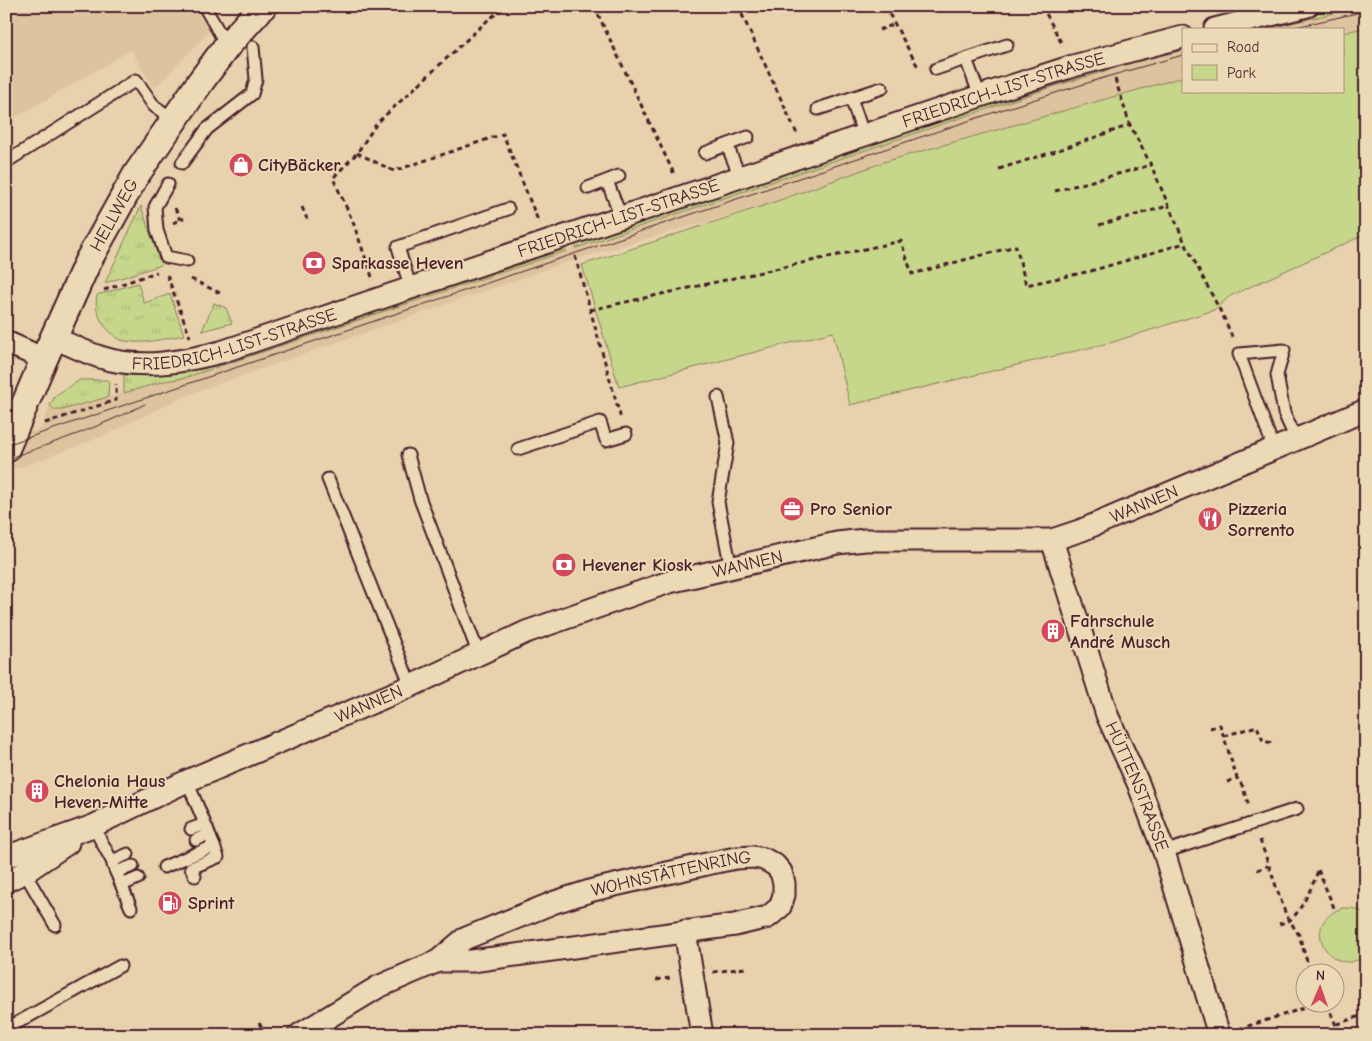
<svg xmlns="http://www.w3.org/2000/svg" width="1372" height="1041" font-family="'Comic Neue',sans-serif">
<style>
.built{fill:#ddc49e}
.grass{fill:url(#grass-tufts);stroke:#887b5b}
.green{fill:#c6d78b;stroke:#887b5b}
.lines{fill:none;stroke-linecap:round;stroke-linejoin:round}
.service-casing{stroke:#4a1f2b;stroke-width:15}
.minor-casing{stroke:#4a1f2b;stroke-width:25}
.tertiary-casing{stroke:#4a1f2b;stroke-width:30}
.path{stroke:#4a1f2b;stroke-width:3;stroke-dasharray:5 4;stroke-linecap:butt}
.service{stroke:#ecdab7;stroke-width:11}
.minor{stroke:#ecdab7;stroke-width:21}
.tertiary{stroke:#ecdab7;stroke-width:26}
.tram{stroke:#4a1f2b;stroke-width:1}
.labels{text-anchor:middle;stroke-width:4;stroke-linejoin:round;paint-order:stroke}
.street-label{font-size:18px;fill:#4a1f2b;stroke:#ecdab7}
.poi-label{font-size:18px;font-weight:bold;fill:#4a1f2b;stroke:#ecdab7;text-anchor:start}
</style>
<defs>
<pattern id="grass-tufts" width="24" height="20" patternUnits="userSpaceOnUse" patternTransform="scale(1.25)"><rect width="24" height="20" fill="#c6d78b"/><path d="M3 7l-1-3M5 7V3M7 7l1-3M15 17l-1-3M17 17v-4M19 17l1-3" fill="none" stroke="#acb878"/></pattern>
</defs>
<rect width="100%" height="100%" fill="#e7d2ad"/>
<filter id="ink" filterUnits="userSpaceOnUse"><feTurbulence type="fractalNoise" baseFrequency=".02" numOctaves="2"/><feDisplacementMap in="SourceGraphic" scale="10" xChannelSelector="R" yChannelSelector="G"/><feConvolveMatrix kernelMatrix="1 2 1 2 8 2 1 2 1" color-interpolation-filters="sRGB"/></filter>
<g filter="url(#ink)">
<!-- built -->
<g class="built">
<polygon points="6,6 195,6 210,31 154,89 131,50 6,123"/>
<polygon points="1363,6 1366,6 1366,27 1343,33 1343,29 1267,29"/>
<polygon points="1183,50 1183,77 887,161 769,204 579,258 201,390 178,399 106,435 22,467 6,470 6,439 41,429 50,405 55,410 62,410 165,381 184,378 386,312 1052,87 1132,63"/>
</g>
<!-- grass -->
<g class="grass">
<polygon points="1346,6 1363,6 1267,29 1251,29"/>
<polygon points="1183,46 1183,50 1132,63 1052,87 576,248 576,245 972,111 1132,61"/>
<polygon points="141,206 161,265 105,283"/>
<path d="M 565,249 L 566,251 L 184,378 L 165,381 L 124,393 L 124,375 C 152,375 178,374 205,368 Z"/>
<path d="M 138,283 L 144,303 L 170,294 L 184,335 C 166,338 144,345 125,341 C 117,340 109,331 104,325 C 97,314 95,308 97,295 Z"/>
<polygon points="214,303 226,308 232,323 202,331"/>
<polygon points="80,380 109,380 108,397 62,410 54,410 50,405 56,395"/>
</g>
<!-- green -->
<g class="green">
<polygon points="1366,27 1366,234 1230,296 1214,310 1113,342 850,405 833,332 619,387 582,265 769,204 887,161 1183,77 1183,91 1343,91 1343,33"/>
<path d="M 1342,908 C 1351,908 1359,908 1366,915 L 1366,954 C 1337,983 1294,926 1342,908 Z"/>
</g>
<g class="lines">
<defs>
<g id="service">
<polyline points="204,6 227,46"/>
<polyline points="966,59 980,96"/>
<polyline points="936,69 1007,45"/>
<polyline points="851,98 864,136"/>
<polyline points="818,109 882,88"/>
<polyline points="727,145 740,177"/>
<polyline points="705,153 748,137"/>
<polyline points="6,162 136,80 154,106 173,119"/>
<polyline points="182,163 207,129 252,94 256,79 253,47"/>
<polyline points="607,181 621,217"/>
<polyline points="168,184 155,207 157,230 166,257 187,261"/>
<polyline points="588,188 619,176"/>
<polyline points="411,289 398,247 508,209"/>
<polyline points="718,397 728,443 718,502 731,569"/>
<polyline points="518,449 600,422 606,440 626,434"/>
<polyline points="1274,449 1239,354 1284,350 1277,375 1284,413 1296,439"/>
<polyline points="408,455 420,499 479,655"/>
<polyline points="328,479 411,686"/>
<polyline points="187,781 205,824 191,829"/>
<polyline points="93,826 112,861 128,854"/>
<polyline points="196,840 209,834 207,828"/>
<polyline points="1164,852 1297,809"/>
<polyline points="113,865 116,872 133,866"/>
<polyline points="164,867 214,846"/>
<polyline points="22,868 55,925"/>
<polyline points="116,872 131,908"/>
<polyline points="195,876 191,868 218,857 209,834"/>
<polyline points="122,885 138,878"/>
<polyline points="6,1029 120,966"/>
</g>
<g id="minor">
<polyline points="1215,29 1307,6"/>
<path id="s1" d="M 54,338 C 69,344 84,352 100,357 C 140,370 181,362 221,352 L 980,96 L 1073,66 L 1183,37"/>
<polyline points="6,342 44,359"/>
<path id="s2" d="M 1052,540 L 1107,715 L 1138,783 L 1164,852 L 1219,1035"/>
<path id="s3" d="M 6,857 L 93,826 L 187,781 L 411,686 L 526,632 L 669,582 L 837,543 L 865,540 L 1052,540 L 1082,530 L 1366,410"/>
<polyline points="6,881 24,873 68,843"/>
<polyline points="685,931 702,1035"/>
<path id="s4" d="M 299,1035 L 378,987 L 438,961 L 464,939 L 555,902 L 593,890 L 711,863 L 736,858 L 753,857 L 764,859 L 775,865 L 781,872 L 784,883 L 784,895 L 780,907 L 768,917 L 735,925 L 472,961 L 438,961"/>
</g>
<g id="tertiary">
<path id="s5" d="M 6,449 L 44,359 L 88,261 L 136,175 L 201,81 L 227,46 L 263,6"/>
</g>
</defs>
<!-- service casing -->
<use href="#service" class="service-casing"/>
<!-- minor casing -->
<use href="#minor" class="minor-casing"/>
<!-- tertiary casing -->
<use href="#tertiary" class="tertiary-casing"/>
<!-- path -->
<g class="path">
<polyline points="594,6 675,176"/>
<polyline points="738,6 797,134"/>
<polyline points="885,6 918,67"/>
<polyline points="1042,6 1063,46"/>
<polyline points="879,30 895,24"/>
<polyline points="1115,79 1130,125 1151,165 1185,243 1225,320 1233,339"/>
<polyline points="357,153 394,171 503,134 539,223"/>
<polyline points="999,169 1056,151 1130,125"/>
<polyline points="1055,191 1151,165"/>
<polyline points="302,207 307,219"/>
<polyline points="175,208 180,220"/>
<polyline points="173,223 184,218"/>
<polyline points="1099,225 1168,206"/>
<polyline points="575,256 621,419"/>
<polyline points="167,275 190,337"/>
<polyline points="372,277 353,222 333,178 357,153 377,123 488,20 506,6"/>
<polyline points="191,279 220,293"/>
<polyline points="104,290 157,272"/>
<polyline points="590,310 901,241 912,274 1016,246 1026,285 1091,271 1185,243"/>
<polyline points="45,423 116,400 116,384"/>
<polyline points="1210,728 1220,725 1237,778 1242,785 1249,806"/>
<polyline points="1224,736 1257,726 1263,741 1273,743"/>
<polyline points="1227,782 1237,778"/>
<polyline points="1260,840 1286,915 1299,935 1309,968 1313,973"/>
<polyline points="1257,870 1268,866"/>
<polyline points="1318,870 1335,910"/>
<path d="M 1279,924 C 1282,923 1287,922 1290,920 C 1300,913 1315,882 1318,870"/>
<polyline points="713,972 745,968"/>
<polyline points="1301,978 1304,976"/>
<polyline points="656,980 670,978"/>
<polyline points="1327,1004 1340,1035"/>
<polyline points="259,1023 266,1035"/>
<polyline points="1337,1024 1366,1014"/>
<polyline points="1239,1029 1317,1004"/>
<polyline points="1055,1032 1082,1028 1084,1035"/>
</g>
<!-- service -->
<use href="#service" class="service"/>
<!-- minor -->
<use href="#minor" class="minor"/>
<!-- tertiary -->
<use href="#tertiary" class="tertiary"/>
<!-- tram -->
<g class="tram">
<polyline points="1287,29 1366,11"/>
<polyline points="6,445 1004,109 1113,75 1183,55"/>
<path d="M 6,459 C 54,443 100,427 145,404"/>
</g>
</g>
</g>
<!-- icons -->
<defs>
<symbol id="shop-disc" viewBox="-11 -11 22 22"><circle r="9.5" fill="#d1495b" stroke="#ecdab7"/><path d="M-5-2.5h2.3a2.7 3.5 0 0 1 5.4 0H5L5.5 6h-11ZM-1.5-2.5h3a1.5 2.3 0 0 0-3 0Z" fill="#fff"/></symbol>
<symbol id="bank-disc" viewBox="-11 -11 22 22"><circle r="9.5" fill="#d1495b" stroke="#ecdab7"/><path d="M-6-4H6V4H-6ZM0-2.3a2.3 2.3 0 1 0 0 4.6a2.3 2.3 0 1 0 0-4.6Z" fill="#fff"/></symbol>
<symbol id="office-disc" viewBox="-11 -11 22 22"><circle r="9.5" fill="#d1495b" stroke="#ecdab7"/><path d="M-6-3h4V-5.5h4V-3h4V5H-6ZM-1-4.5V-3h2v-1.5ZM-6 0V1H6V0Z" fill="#fff"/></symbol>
<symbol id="restaurant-disc" viewBox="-11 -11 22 22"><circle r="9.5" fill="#d1495b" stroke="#ecdab7"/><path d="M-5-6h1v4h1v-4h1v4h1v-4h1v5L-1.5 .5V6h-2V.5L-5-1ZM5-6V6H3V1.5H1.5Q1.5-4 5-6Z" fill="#fff"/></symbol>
<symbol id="building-disc" viewBox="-11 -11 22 22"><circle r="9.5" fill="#d1495b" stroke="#ecdab7"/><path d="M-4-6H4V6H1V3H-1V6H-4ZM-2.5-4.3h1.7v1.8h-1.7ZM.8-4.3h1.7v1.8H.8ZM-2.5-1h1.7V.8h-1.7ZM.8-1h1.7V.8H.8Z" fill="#fff"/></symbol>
<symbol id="fuel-disc" viewBox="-11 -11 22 22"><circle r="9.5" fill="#d1495b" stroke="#ecdab7"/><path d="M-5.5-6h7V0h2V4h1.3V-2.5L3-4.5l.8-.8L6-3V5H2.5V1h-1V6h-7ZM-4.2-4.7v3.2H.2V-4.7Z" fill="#fff"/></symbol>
</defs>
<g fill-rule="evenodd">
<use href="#shop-disc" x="227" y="151" width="28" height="28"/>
<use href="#bank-disc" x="300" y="249" width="28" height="28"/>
<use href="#office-disc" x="778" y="495" width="28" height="28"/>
<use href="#restaurant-disc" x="1196" y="505" width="28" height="28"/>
<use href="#bank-disc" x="550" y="551" width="28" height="28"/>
<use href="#building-disc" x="1039" y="617" width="28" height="28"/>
<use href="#building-disc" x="23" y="777" width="28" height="28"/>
<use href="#fuel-disc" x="156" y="889" width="28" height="28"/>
</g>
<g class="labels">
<!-- street labels -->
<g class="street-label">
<text dy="6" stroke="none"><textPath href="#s1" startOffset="998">FRIEDRICH-LIST-STRASSE</textPath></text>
<text dy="6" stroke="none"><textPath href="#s5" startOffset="258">HELLWEG</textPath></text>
<text dy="6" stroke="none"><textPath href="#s1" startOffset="592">FRIEDRICH-LIST-STRASSE</textPath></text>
<text dy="6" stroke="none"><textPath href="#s1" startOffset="188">FRIEDRICH-LIST-STRASSE</textPath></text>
<text dy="6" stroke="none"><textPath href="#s3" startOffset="1205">WANNEN</textPath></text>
<text dy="6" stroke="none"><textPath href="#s3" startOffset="799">WANNEN</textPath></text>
<text dy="6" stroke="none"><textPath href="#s3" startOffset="394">WANNEN</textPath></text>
<text dy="6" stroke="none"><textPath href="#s2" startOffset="261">HÜTTENSTRASSE</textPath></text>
<text dy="6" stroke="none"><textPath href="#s4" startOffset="410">WOHNSTÄTTENRING</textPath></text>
</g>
<!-- poi labels -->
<g class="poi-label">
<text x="258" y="171">CityBäcker</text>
<text x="332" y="269">Sparkasse Heven</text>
<text x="810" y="515">Pro Senior</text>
<text x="1228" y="515">Pizzeria<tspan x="1228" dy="21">Sorrento</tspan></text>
<text x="582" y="571">Hevener Kiosk</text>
<text x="1070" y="627">Fahrschule<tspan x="1070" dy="21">André Musch</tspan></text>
<text x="54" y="787">Chelonia Haus<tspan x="54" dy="21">Heven-Mitte</tspan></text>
<text x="188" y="909">Sprint</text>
</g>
</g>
<!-- margin -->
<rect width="1372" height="1041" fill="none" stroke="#ecdab7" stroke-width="25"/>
<rect x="12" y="12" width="1347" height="1016" fill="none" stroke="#4a1f2b" stroke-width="2" filter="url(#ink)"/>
<!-- legend -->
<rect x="1182" y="28" width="162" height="65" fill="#ecdab7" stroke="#ab8f7f"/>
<rect x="1192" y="44" width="25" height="8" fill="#ecdab7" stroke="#ab8f7f"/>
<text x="1227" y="52" font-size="15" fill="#4a1f2b">Road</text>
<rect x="1192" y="65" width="25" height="15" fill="#c6d78b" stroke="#ab8f7f"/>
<text x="1227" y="78" font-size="15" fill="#4a1f2b">Park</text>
<!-- north arrow -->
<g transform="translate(1320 988) rotate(2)"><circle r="24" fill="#ecdab7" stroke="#ab8f7f"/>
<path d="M0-4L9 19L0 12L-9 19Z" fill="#d1495b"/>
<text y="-8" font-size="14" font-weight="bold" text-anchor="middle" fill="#4a1f2b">N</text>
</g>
</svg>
